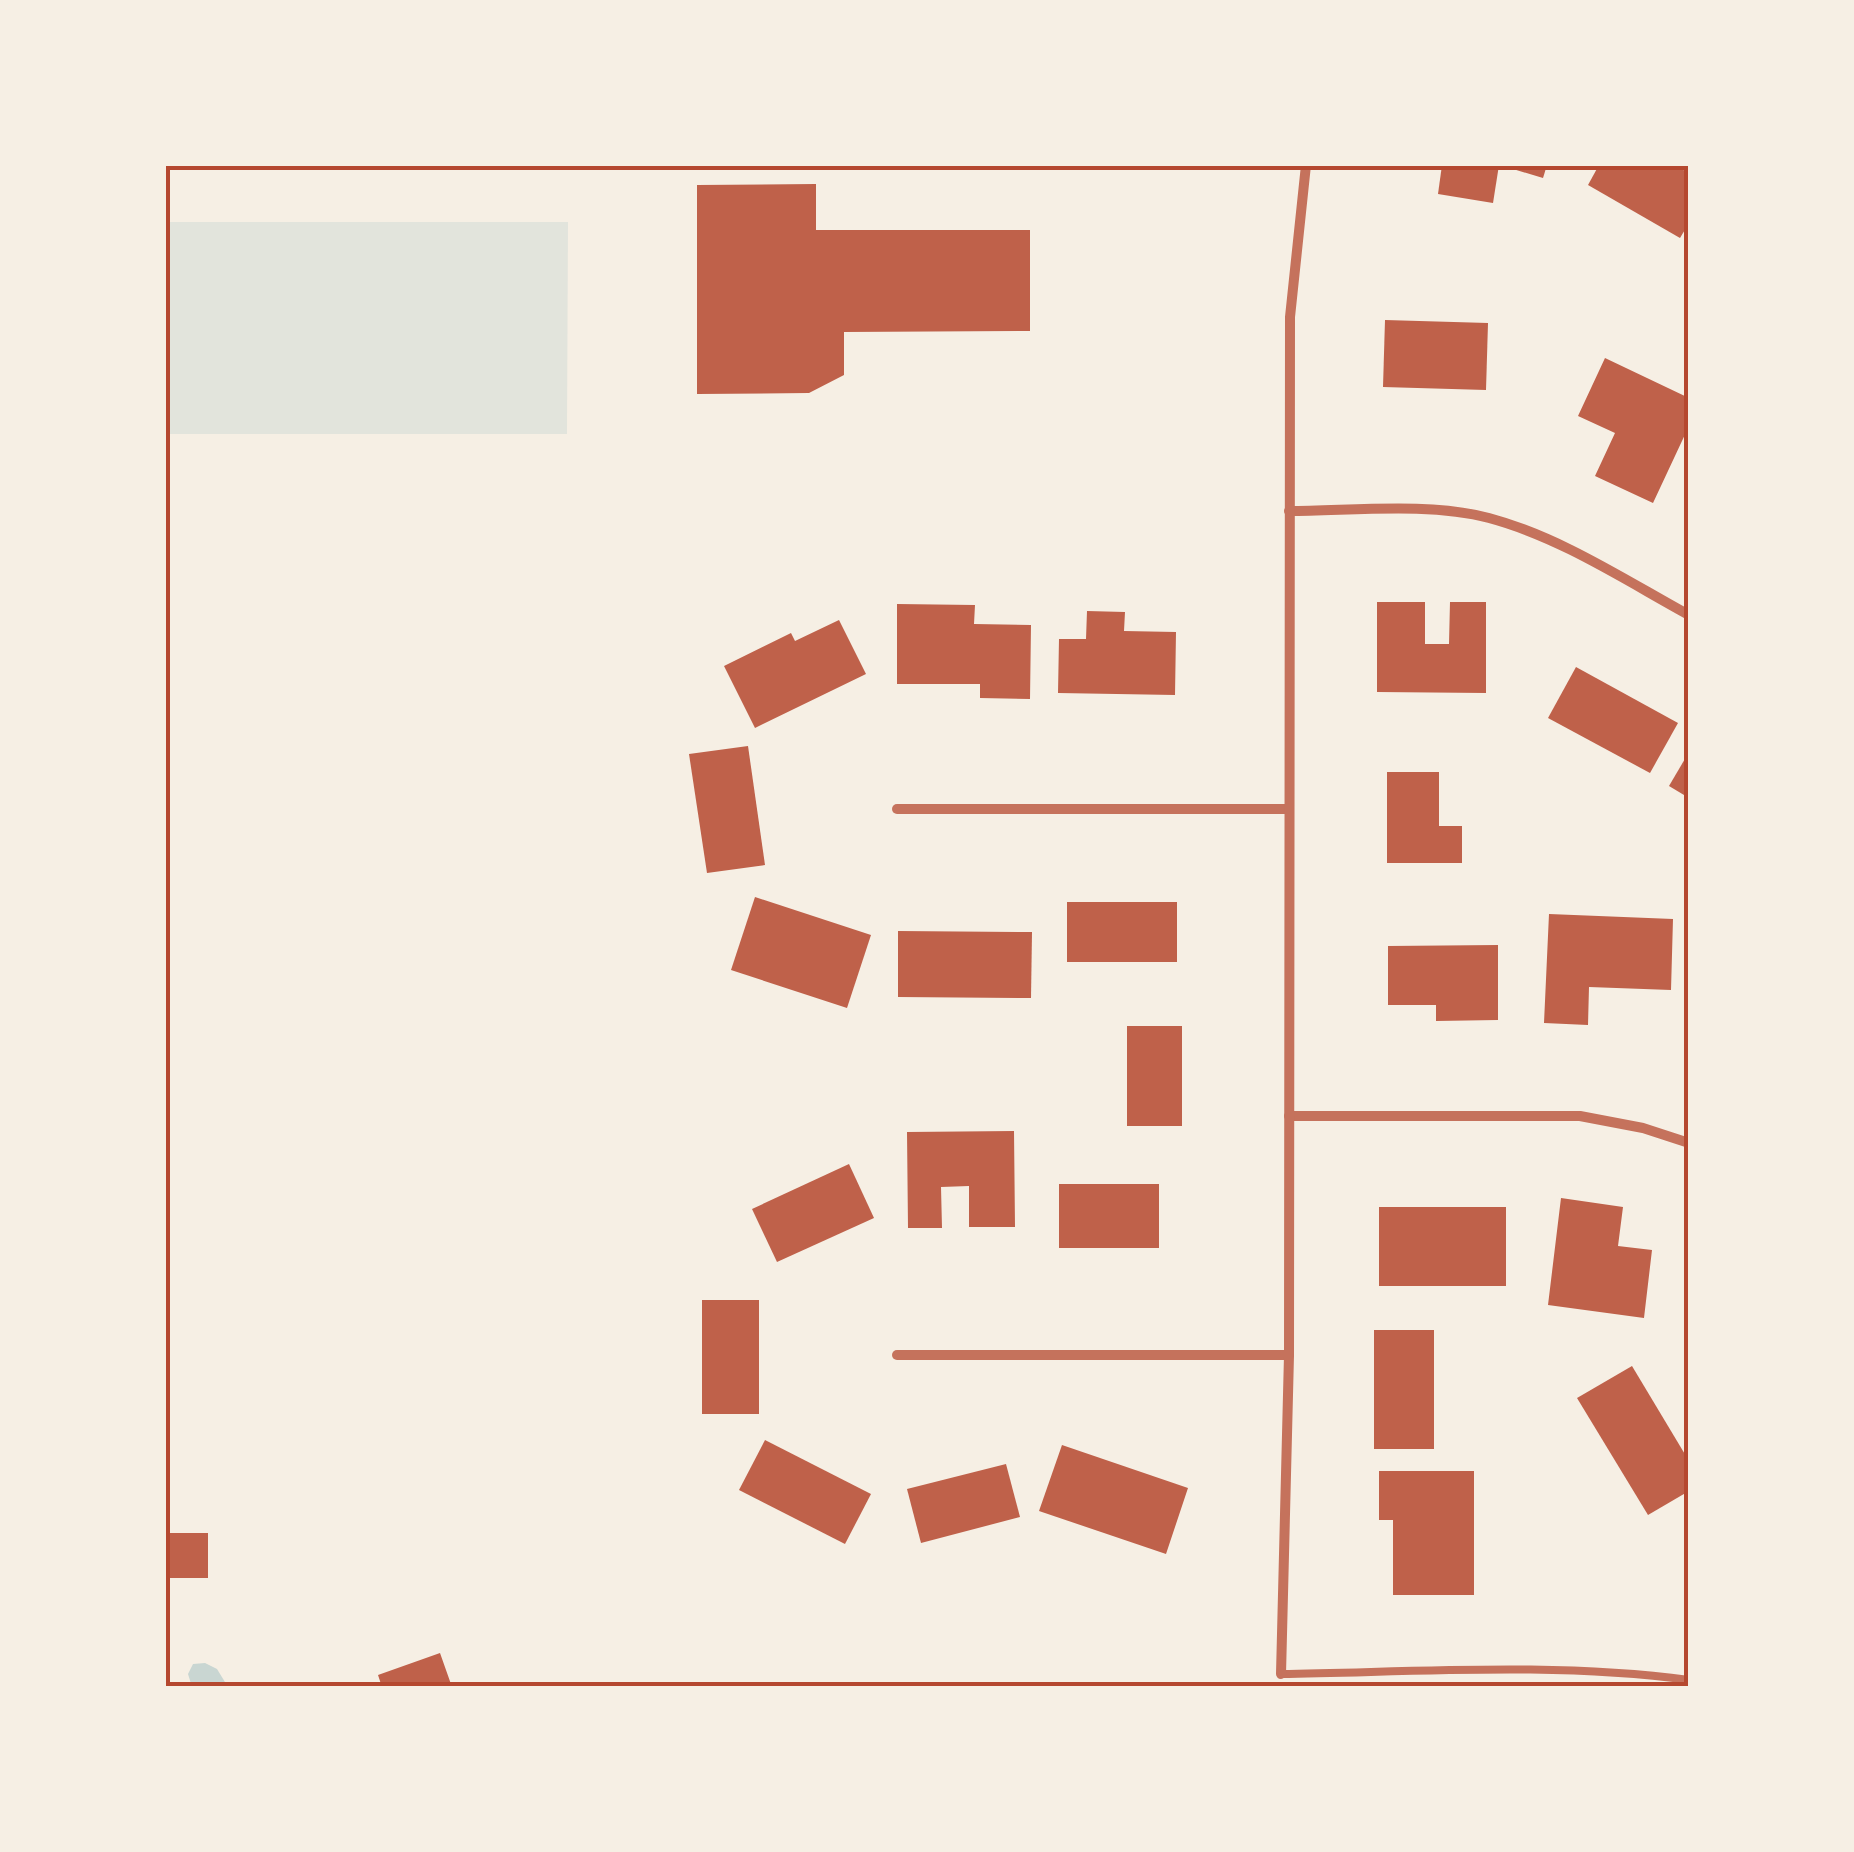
<svg xmlns="http://www.w3.org/2000/svg" width="1854" height="1852" font-family="Inter,sans-serif">
<style>
.green{fill:#e2e4dc}
.water{fill:#c9d6d2}
.building{fill:#bf614a}
.lines{fill:none;stroke-linecap:round;stroke-linejoin:round}
.service{stroke:#c5725c;stroke-width:8}
.minor{stroke:#c5725c;stroke-width:10}
.neatline{fill:none;stroke:#b5482f;stroke-width:4}
</style>
<rect width="100%" height="100%" fill="#f6efe4"/>
<!-- green -->
<polygon class="green" points="165,222 568,222 567,434 165,434"/>
<!-- water -->
<polygon class="water" points="205,1663 217,1669 228,1687 192,1687 188,1674 193,1664"/>
<!-- building -->
<g class="building">
<polygon points="1442,165 1499,165 1493,203 1438,194"/>
<polygon points="1514,165 1547,165 1543,178 1513,169"/>
<polygon points="1599,165 1674,165 1689,173 1689,223 1680,238 1588,185"/>
<polygon points="816,184 816,230 1030,230 1030,331 844,332 844,375 809,393 697,394 697,185"/>
<polygon points="1385,320 1488,323 1486,390 1383,387"/>
<polygon points="1605,358 1689,398 1689,426 1653,503 1595,476 1615,433 1578,416"/>
<polygon points="1377,602 1425,602 1425,644 1449,644 1450,602 1486,602 1486,693 1377,692"/>
<polygon points="897,604 975,605 974,624 1031,625 1030,699 980,698 980,684 897,684"/>
<polygon points="1087,611 1125,612 1124,631 1176,632 1175,695 1058,693 1059,639 1086,639"/>
<polygon points="839,620 866,674 755,728 724,666 791,633 795,641"/>
<polygon points="1576,667 1678,723 1650,773 1548,718"/>
<polygon points="748,746 765,865 707,873 689,754"/>
<polygon points="1689,752 1689,798 1669,786"/>
<polygon points="1387,772 1439,772 1439,826 1462,826 1462,863 1387,863"/>
<polygon points="755,897 871,935 847,1008 731,970"/>
<rect x="1067" y="902" width="110" height="60"/>
<polygon points="1549,914 1673,919 1671,990 1589,987 1588,1025 1544,1023"/>
<polygon points="898,931 1032,932 1031,998 898,997"/>
<polygon points="1498,945 1498,1020 1436,1021 1436,1005 1388,1005 1388,946"/>
<rect x="1127" y="1026" width="55" height="100"/>
<polygon points="1014,1131 1015,1227 969,1227 969,1186 941,1187 942,1228 908,1228 907,1132"/>
<polygon points="849,1164 874,1218 777,1262 752,1209"/>
<rect x="1059" y="1184" width="100" height="64"/>
<polygon points="1561,1198 1623,1207 1618,1246 1652,1250 1644,1318 1548,1305"/>
<rect x="1379" y="1207" width="127" height="79"/>
<rect x="702" y="1300" width="57" height="114"/>
<rect x="1374" y="1330" width="60" height="119"/>
<polygon points="1632,1366 1689,1461 1689,1491 1648,1515 1577,1398"/>
<polygon points="765,1440 871,1494 845,1544 739,1490"/>
<polygon points="1062,1445 1188,1488 1166,1554 1039,1511"/>
<polygon points="1006,1464 1020,1517 921,1543 907,1489"/>
<polygon points="1379,1471 1474,1471 1474,1595 1393,1595 1393,1520 1379,1520"/>
<rect x="165" y="1533" width="43" height="45"/>
<polygon points="440,1653 452,1687 374,1687 381,1684 378,1675"/>
</g>
<g class="lines">
<!-- service -->
<path class="service" d="M 1281,1674 C 1416,1672 1555,1662 1689,1680"/>
<!-- minor -->
<g class="minor">
<path d="M 1289,511 C 1351,511 1429,502 1489,518 C 1560,537 1625,580 1689,615"/>
<polyline points="897,809 1289,809"/>
<polyline points="1289,1116 1580,1116 1643,1128 1689,1143"/>
<polyline points="897,1355 1289,1355"/>
<polyline points="1281,1674 1289,1355 1290,317 1306,165"/>
</g>
</g>
<!-- border -->
<rect width="1854" height="1852" fill="none" stroke="#f6efe4" stroke-width="335"/>
<rect x="168" y="168" width="1518" height="1516" class="neatline"/>
</svg>
